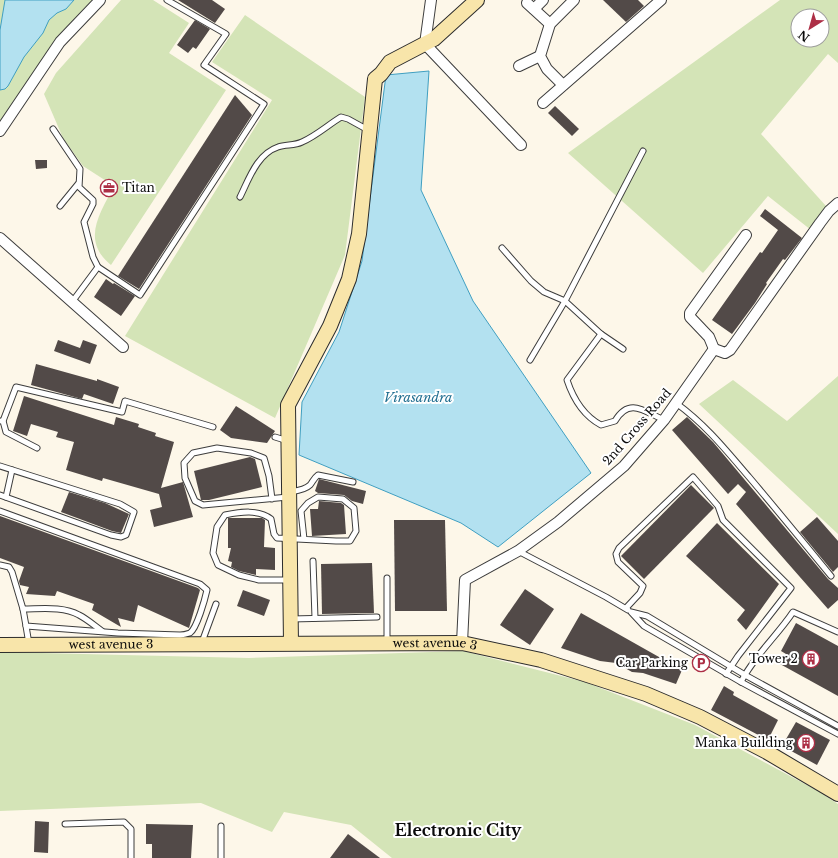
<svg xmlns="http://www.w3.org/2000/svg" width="838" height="858" font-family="'Libre Baskerville',serif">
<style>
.green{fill:#d4e4b7;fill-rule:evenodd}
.water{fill:#b3e1f0;stroke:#409fc1}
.building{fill:#524a48}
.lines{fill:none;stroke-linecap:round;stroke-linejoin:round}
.lane-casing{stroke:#3d3d3d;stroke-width:7}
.street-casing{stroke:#3d3d3d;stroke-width:12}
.secondary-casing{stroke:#2c2c2c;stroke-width:16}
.lane{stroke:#fff;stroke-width:5}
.street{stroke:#fff;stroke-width:10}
.secondary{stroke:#f8e5aa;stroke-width:14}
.labels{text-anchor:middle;stroke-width:4;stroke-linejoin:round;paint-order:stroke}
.poi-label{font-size:12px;fill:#0a0a0a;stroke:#fff;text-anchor:end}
.street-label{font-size:12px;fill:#0a0a0a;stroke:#fff}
.water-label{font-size:13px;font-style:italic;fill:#206e90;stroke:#fff}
.district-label{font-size:16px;font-weight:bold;fill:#0a0a0a;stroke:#fff}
</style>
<rect width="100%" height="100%" fill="#fdf7e9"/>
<!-- green -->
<g class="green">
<polygon points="0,0 94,0 0,122"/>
<path d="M 121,0 L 153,0 L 189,23 L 169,53 L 226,90 L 111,265 C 80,240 101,212 114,186 L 83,166 L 63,138 L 44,94 L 56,73 Z"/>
<path d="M 780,0 L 838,0 L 838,63 L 828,54 L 761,134 L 826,206 L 811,230 L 768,196 L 703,273 L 568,153 ZM 798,16 L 822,16 L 822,40 L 798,40 Z"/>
<polygon points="245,15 365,97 345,255 275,418 125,336 272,100 212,62"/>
<polygon points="838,376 838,534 699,404 733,380 787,421"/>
<polygon points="463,651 585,682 695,725 818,791 838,804 838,858 392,858 351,825 284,812 272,832 201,803 0,811 0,652 249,658"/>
</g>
<!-- water -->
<g class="water">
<polygon points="5,0 74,0 66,9 57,13 49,20 43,33 24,57 8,86 5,89 0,90 0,30"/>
<polygon points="429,71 421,190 473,301 591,473 498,547 461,523 299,455 302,402 339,332 362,261 386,75"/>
</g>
<!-- building -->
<g class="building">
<polygon points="178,0 212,0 225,9 215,23"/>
<polygon points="603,0 638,0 644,6 626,22"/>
<polygon points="195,20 210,29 196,49 193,47 188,53 177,45"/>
<polygon points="235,95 252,115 139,289 118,276"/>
<polygon points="555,106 579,129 572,136 548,113"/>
<polygon points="35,160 47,160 47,168 36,169"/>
<polygon points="765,209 802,238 785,260 783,259 766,283 767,284 755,303 732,334 712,320 760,252 762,253 778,230 760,216"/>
<polygon points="106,279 113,284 114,283 135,296 121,316 94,297"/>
<polygon points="58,340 80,348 83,340 97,345 90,364 54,351"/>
<polygon points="36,364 97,381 97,379 119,387 113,404 84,394 82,399 31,385"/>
<polygon points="24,396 114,425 116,417 139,424 138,427 156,433 155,436 174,442 161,488 183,482 193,517 154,527 150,510 162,507 159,494 103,478 102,481 66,470 74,442 56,437 58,432 31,424 27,436 13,431"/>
<polygon points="236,406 275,431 267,443 231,438 220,430"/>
<polygon points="687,417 713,442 828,579 838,588 838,600 828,609 736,504 746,492 738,484 728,494 672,430"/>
<polygon points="250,457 255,459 262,487 209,500 201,500 194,471"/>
<polygon points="319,479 366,491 363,504 352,501 344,495 318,493 315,491"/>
<polygon points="691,485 714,508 644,579 621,556"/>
<polygon points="69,492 105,503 129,514 121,533 112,531 61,512"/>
<polygon points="319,501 341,503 344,505 346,534 312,536 310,509 318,509"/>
<polygon points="0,516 198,588 200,590 189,628 138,605 134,622 118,618 121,627 92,610 94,604 57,591 55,596 26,594 29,587 20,585 19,581 24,567 0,558"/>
<polygon points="817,517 838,541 838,567 833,572 800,532"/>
<polygon points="228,518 262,518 265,520 264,547 275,548 275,570 256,569 256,575 239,571 231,567 232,562 228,561 231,548 228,548"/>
<polygon points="394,520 445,520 447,611 395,611"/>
<polygon points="717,523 779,584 746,630 737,620 745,610 686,556"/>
<polygon points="372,563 374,613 322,614 321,564"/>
<polygon points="525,589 554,609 530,645 500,625"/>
<polygon points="243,590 270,600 264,616 237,606"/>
<polygon points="581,613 682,670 676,684 643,673 632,672 616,663 600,661 561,648"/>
<polygon points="796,623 838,646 838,696 780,664 786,654 781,651"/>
<polygon points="724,686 734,692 733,695 778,720 768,740 711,710"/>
<polygon points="796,722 830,740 817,765 782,746"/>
<polygon points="35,821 49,822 48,853 34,852"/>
<polygon points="146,824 193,825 191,858 152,858 152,844 146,844"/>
<polygon points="348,834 380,858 330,858"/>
</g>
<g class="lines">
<defs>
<g id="lane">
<polyline points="53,129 80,169 79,187 93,200 93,204 84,222 93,257 98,267"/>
<path d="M 240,197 C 249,179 257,154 278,147 C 286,144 294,146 302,142 C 316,136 328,125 341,117 L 348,119 L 368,130"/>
<polyline points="60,206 78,184"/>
<polyline points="502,248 531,281 544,292 565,301 601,334 623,349"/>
<polyline points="72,302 98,267 140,295 264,104 204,65 226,34 167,0"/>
<path d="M 601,334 L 567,380 C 573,398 584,416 601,425 L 615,421 C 629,397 644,411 664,420"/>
<polyline points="530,360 565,301 643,151"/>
<path d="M 676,403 C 706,425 725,449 749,477 C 777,510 804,543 831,576"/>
<polyline points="1,421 3,421 6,432 37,448"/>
<polyline points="3,421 16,387 122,412 125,401 213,427"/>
<polyline points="275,437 288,441"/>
<polyline points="0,466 120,504 134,512 126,535 121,537 111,535 0,495"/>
<path d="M 290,492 C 296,491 305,490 310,485 C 313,481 314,478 318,475 L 353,482"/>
<polyline points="6,497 12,470"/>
<polyline points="272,499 269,476 264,458 251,453 217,448 193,453 184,463 185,478 195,501 203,505 288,497"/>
<path d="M 0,511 L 200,584 L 207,590 C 205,599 197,628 190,633 C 187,634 183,635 180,635 L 118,633 L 26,626 L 23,609 L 12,572 L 9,567 L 0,565"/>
<polyline points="518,551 606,597 628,610"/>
<polyline points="313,561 315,618"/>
<polyline points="387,578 387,642"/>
<path d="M 290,580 L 259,580 L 239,575 L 218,565 L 213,553 L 217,527 L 225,515 C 240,512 259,509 271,519 L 274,534 L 277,538 L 336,541 L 350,541 L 356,531 L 354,508 L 343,499 L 318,497 L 308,503 L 301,511 L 304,539"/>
<polyline points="626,608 640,593 643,586 618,562 616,554 619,548 693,477 718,506 723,520 791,588 738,656 726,674"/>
<path d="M 23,609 C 41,609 63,606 79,615 C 87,619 95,626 102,631"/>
<polyline points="291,619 377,617"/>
<polyline points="26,626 29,644"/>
<polyline points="202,642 216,604"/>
<path d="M 741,682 C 754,656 777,636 793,612 L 838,632"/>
<polyline points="838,726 745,675 647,616 631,612 644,626 741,682 838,734"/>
<polyline points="65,824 124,822 131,829 131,858"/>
<polyline points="221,858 221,826"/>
</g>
<g id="street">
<polyline points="431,0 425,44 521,145"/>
<polyline points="527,3 550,24"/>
<polyline points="534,9 543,0"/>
<polyline points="519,66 540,56"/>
<polyline points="563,85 547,69 540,56 550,24 574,0"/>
<polyline points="543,103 661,0"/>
<polyline points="0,131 60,42 100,0"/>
<polyline points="0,238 123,347"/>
<polyline points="714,349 725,353 730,350 820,223 829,211 838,203"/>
<polyline points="714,349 709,337 690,317 690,313 746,235"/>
<polyline points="462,643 465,580 518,551 558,522 624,466 664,420 714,349"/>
</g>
<g id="secondary">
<polyline points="291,643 288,405 330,326 349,279 359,234 375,79 381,74 390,62 434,39 477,0"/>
<path id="s1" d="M 0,645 L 462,643 L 541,660 L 646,694 L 700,717 L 767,752 L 838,794"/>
</g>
</defs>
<!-- lane casing -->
<use href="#lane" class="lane-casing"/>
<!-- street casing -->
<use href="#street" class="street-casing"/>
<!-- secondary casing -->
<use href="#secondary" class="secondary-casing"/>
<!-- lane -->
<use href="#lane" class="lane"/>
<!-- street -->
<use href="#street" class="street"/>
<!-- secondary -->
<use href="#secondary" class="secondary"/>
</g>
<!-- icons -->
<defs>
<symbol id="office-ring" viewBox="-11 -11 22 22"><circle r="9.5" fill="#fff" stroke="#ad2f46" stroke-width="1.5"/><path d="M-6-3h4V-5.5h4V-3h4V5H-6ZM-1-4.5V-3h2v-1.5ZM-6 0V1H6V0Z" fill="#ad2f46"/></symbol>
<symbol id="building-ring" viewBox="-11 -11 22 22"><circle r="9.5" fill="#fff" stroke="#ad2f46" stroke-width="1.5"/><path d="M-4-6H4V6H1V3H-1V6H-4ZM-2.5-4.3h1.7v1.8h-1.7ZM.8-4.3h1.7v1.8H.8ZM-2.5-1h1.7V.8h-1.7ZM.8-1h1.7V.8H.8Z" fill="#ad2f46"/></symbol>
<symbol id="parking-ring" viewBox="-11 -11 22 22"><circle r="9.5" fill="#fff" stroke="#ad2f46" stroke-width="1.5"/><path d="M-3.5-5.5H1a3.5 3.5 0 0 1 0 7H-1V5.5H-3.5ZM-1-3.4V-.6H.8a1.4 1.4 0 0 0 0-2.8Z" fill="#ad2f46"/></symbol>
</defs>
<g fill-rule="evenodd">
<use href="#office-ring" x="99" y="178" width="20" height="20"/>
<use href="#building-ring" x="801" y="649" width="20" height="20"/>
<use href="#parking-ring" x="691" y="653" width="20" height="20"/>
<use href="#building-ring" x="796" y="733" width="20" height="20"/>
</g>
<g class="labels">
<!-- poi labels -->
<g class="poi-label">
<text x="122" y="192" text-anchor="start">Titan</text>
<text x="798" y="663">Tower 2</text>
<text x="688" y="667">Car Parking</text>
<text x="793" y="747">Manka Building</text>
</g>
<!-- street labels -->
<g class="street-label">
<text transform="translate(637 427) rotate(-49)" y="4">2nd Cross Road</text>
<text dy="4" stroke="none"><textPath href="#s1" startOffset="111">west avenue 3</textPath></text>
<text dy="4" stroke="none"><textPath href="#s1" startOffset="435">west avenue 3</textPath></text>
</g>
<!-- water labels -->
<g class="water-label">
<text x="418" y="402">Virasandra</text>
</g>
<!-- district labels -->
<g class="district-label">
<text x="458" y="836">Electronic City</text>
</g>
</g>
<!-- north arrow -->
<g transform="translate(810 28) rotate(217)"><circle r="19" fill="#ffffff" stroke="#9d9d9d"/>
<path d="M0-3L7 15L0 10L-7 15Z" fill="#ad2f46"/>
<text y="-6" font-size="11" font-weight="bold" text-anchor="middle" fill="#0a0a0a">N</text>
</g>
</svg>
